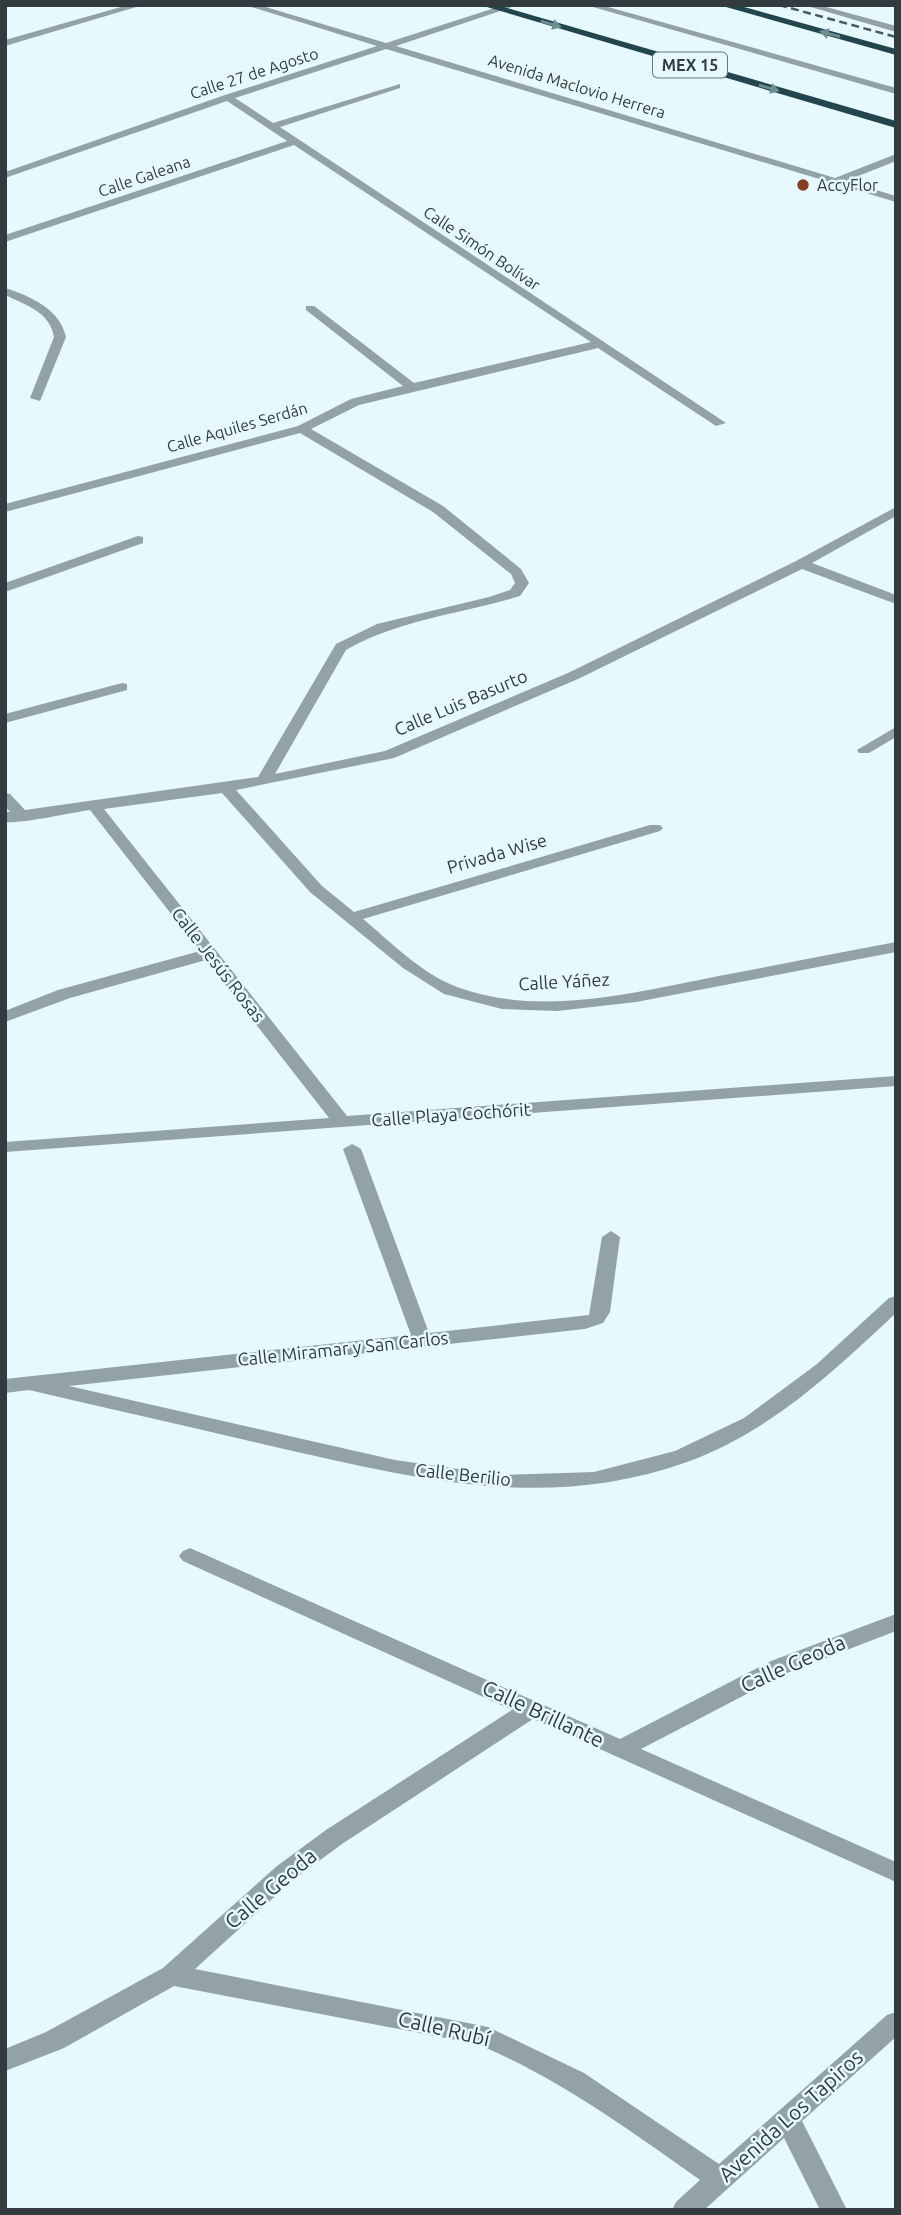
<svg xmlns="http://www.w3.org/2000/svg" width="901" height="2215" font-family="Ubuntu,sans-serif">
<style>
.lines{fill:none;stroke-linecap:round;stroke-linejoin:round}
.minor{fill:#92a2a6;fill-rule:evenodd}
.highway{fill:#23454d;fill-rule:evenodd}
.rail{stroke:#4d585b;stroke-width:2.5;stroke-dasharray:8 4.5;stroke-linecap:butt}
.oneway{fill:#718d94}
.poi-dot{fill:#853f1c;stroke:#e6f9fe;stroke-width:2.5}
.labels{text-anchor:middle;stroke-width:5;stroke-linejoin:round;paint-order:stroke}
.shield{fill:#e6f9fe;stroke:#687578;stroke-width:2}
.shield-label{font-size:16px;font-weight:bold;fill:#323c3e}
.far-street-label{font-size:16px;fill:#323c3e;stroke:#e6f9fe}
.far-poi-label{font-size:16px;fill:#323c3e;stroke:#e6f9fe;text-anchor:start}
.street-label{font-size:18px;fill:#323c3e;stroke:#e6f9fe}
.near-street-label{font-size:21px;fill:#323c3e;stroke:#e6f9fe}
</style>
<rect width="100%" height="100%" fill="#e6f9fe"/>
<g class="lines">
<!-- minor -->
<g class="minor">
<polygon points="128,5 143,5 5,46 5,40"/>
<path d="M 245,5 L 259,5 L 386,43 L 504,5 L 518,5 L 396,46 L 835,178 L 896,154 L 896,161 L 846,181 L 896,196 L 896,202 L 386,49 L 235,98 L 273,123 L 400,84 L 400,88 L 280,127 L 726,423 L 716,426 L 598,348 L 359,405 L 311,429 L 443,506 L 521,569 L 529,583 L 520,596 C 461,614 400,619 346,650 L 275,774 L 385,751 L 568,673 L 796,561 L 896,507 L 896,516 L 812,563 L 896,595 L 896,604 L 802,569 L 578,679 L 394,758 L 236,790 L 322,886 L 354,912 L 650,825 L 660,825 L 663,828 L 660,831 L 363,919 C 392,943 422,974 457,987 C 540,1018 636,992 719,976 C 778,965 837,953 896,942 L 896,952 L 636,1002 L 557,1011 L 502,1009 L 444,994 L 403,968 L 310,892 L 222,793 L 104,809 L 347,1116 L 896,1076 L 896,1086 L 5,1152 L 5,1142 L 329,1118 L 206,960 L 70,998 L 5,1022 L 5,1011 L 58,990 L 200,951 L 90,810 C 70,813 20,824 5,822 L 5,812 L 10,812 L 5,806 L 5,793 L 10,794 L 25,810 L 258,777 L 336,644 L 377,624 L 489,597 L 510,590 L 515,583 L 511,574 L 433,512 L 300,433 L 5,512 L 5,504 L 298,426 L 351,399 L 403,386 L 306,310 L 306,306 L 314,306 L 414,383 L 591,342 L 294,145 L 5,242 L 5,235 L 287,141 L 227,101 L 5,178 L 5,172 L 225,95 L 377,46 Z"/>
<polygon points="586,5 601,5 896,88 896,94"/>
<polygon points="804,5 819,5 896,26 896,32"/>
<path d="M 5,288 C 30,296 60,309 66,337 L 40,401 L 30,398 L 54,337 C 50,312 26,305 5,295 Z"/>
<polygon points="138,536 143,537 143,543 5,592 5,583"/>
<polygon points="122,683 127,684 127,690 5,723 5,714"/>
<polygon points="896,727 896,737 869,753 859,753 857,750"/>
<path d="M 352,1144 L 361,1149 L 429,1333 L 589,1315 L 602,1237 L 611,1231 L 620,1237 L 610,1312 L 603,1323 L 585,1329 L 69,1386 L 395,1460 L 501,1475 L 594,1472 L 675,1451 L 744,1418 L 817,1364 L 889,1298 L 896,1296 L 896,1313 C 834,1371 769,1433 687,1462 C 544,1513 413,1478 271,1446 C 191,1427 110,1409 29,1390 L 5,1393 L 5,1379 L 411,1335 L 343,1149 Z"/>
<path d="M 190,1548 L 620,1739 L 771,1661 L 896,1614 L 896,1631 L 787,1673 L 641,1749 L 896,1862 L 896,1882 L 533,1719 L 342,1844 L 293,1880 L 195,1969 L 488,2027 L 584,2073 L 719,2164 L 887,2015 L 896,2012 L 896,2037 L 802,2121 L 847,2210 L 820,2210 L 784,2138 L 704,2210 L 672,2210 L 676,2202 L 700,2180 C 628,2129 558,2078 477,2044 L 174,1986 L 64,2048 L 5,2071 L 5,2049 L 46,2032 L 163,1968 L 277,1866 L 326,1830 L 512,1710 L 183,1561 L 179,1556 L 183,1551 Z"/>
</g>
<!-- highway -->
<g class="highway">
<polygon points="480,5 497,5 896,121 896,128"/>
<polygon points="719,5 737,5 896,49 896,55"/>
</g>
<!-- rail -->
<polyline class="rail" points="779,5 896,37"/>
</g>
<!-- one-way arrows -->
<defs><path id="oneway-solid" d="M-6-.8H1V-3.2L6.5 0L1 3.2V.8H-6Z" transform="scale(1.75)"/></defs>
<g class="oneway">
<use href="#oneway-solid" transform="translate(551 24) rotate(16)"/>
<use href="#oneway-solid" transform="translate(830 34) rotate(-165)"/>
<use href="#oneway-solid" transform="translate(769 88) rotate(16)"/>
</g>
<!-- markers -->
<circle class="poi-dot" cx="803" cy="185" r="7"/>
<g class="labels">
<!-- shield labels -->
<rect class="shield" x="653" y="52.5" width="74" height="25" rx="5"/>
<g class="shield-label">
<text x="690" y="71">MEX 15</text>
</g>
<!-- far-street labels -->
<g class="far-street-label">
<text transform="translate(254 73) rotate(-18)" y="6">Calle 27 de Agosto</text>
<text transform="translate(577 86) rotate(17)" y="6">Avenida Maclovio Herrera</text>
<text transform="translate(144 176) rotate(-19)" y="6">Calle Galeana</text>
<text transform="translate(482 248) rotate(34)" y="6">Calle Simón Bolívar</text>
<text transform="translate(237 427) rotate(-16)" y="6">Calle Aquiles Serdán</text>
</g>
<!-- far-poi labels -->
<g class="far-poi-label">
<text x="817" y="191">AccyFlor</text>
</g>
<!-- street labels -->
<g class="street-label">
<text transform="translate(461 703) rotate(-23)" y="6">Calle Luis Basurto</text>
<text transform="translate(497 854) rotate(-16)" y="6">Privada Wise</text>
<text transform="translate(218 965) rotate(52)" y="6">Calle Jesús Rosas</text>
<text transform="translate(564 982) rotate(-3)" y="6">Calle Yáñez</text>
<text transform="translate(451 1115) rotate(-4)" y="6">Calle Playa Cochórit</text>
<text transform="translate(343 1349) rotate(-6)" y="6">Calle Miramar y San Carlos</text>
<text transform="translate(463 1475) rotate(6)" y="6">Calle Berilio</text>
</g>
<!-- near-street labels -->
<g class="near-street-label">
<text transform="translate(793 1664) rotate(-24)" y="7">Calle Geoda</text>
<text transform="translate(543 1714) rotate(25)" y="7">Calle Brillante</text>
<text transform="translate(271 1889) rotate(-40)" y="7">Calle Geoda</text>
<text transform="translate(444 2029) rotate(13)" y="7">Calle Rubí</text>
<text transform="translate(791 2116) rotate(-42)" y="7">Avenida Los Tapiros</text>
</g>
</g>
<!-- border -->
<rect width="901" height="2215" fill="none" stroke="#323c3e" stroke-width="14"/>
</svg>
